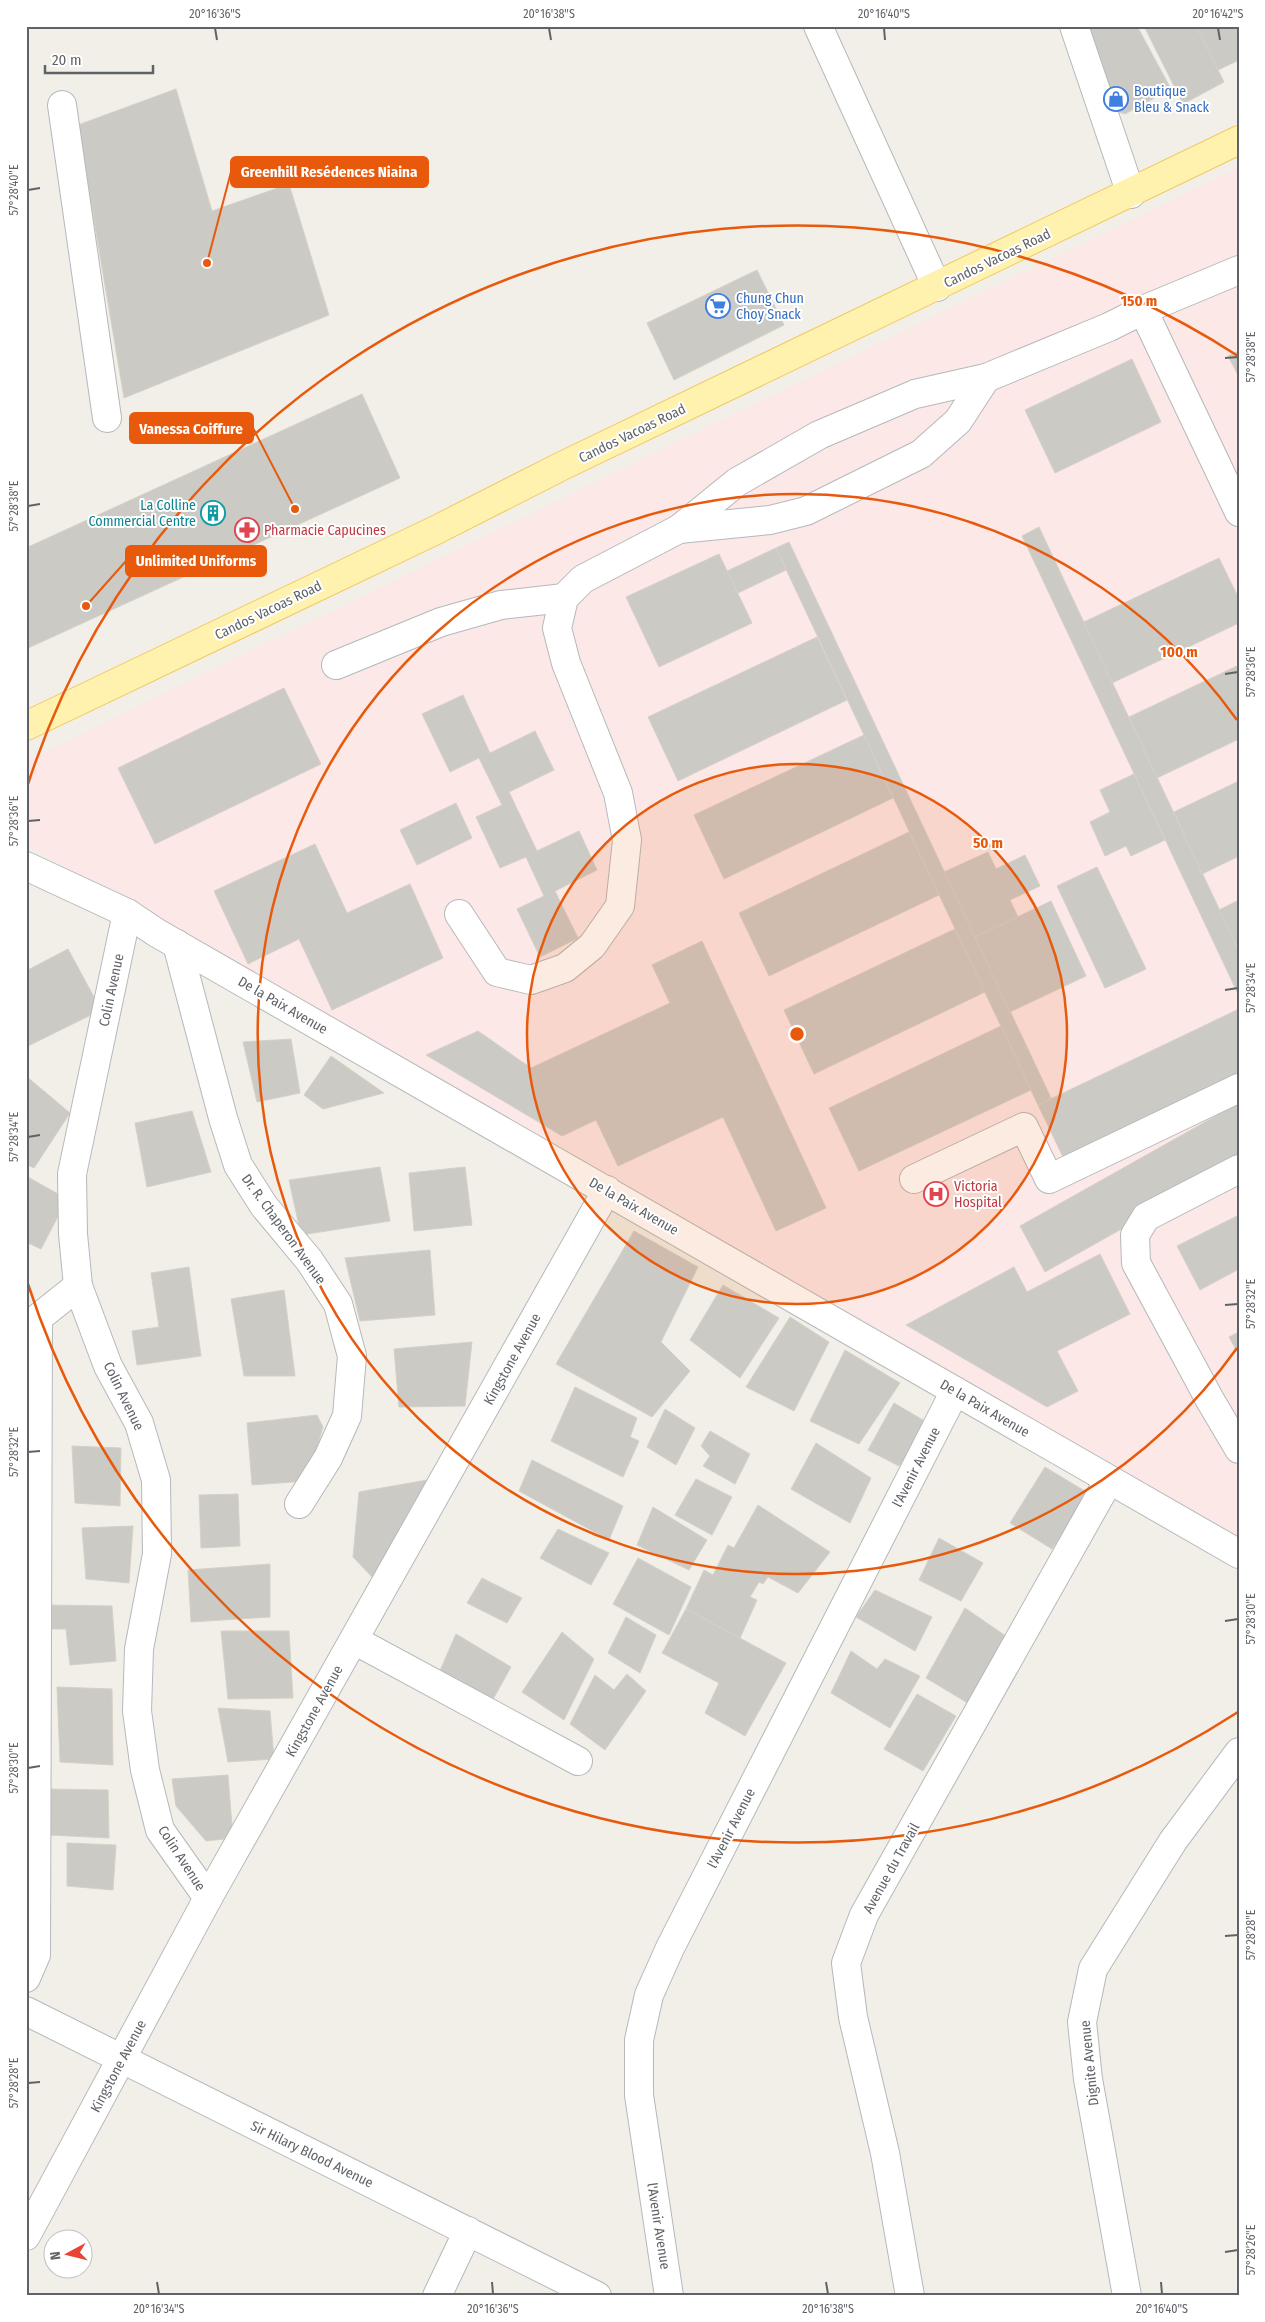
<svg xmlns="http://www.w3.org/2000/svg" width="1265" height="2322" font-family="'Fira Sans Condensed',sans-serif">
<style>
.medical{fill:#fce8e6}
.building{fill:#cccac5;stroke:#d6d1c6}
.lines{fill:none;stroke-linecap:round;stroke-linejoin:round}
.minor-casing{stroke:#b5b8bc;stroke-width:30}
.major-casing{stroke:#f2c960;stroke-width:30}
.minor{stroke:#fff;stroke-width:28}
.major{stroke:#fff2af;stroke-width:28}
.ticks{fill:none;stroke:#5f6368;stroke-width:2}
.ring{fill:none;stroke:#e8590c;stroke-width:2.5}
.labels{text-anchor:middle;stroke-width:4;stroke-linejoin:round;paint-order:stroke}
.shop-label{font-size:14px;fill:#366cbe;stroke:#fff;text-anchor:start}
.street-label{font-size:14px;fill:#5f6368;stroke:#fff}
.culture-label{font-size:14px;fill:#0d838f;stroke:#fff;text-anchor:end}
.health-label{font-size:14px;fill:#be3a42;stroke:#fff;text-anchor:start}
.centre{fill:#e8590c;stroke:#fff;stroke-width:2.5}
.ring-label{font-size:15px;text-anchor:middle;font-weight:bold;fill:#e8590c;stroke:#fff;stroke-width:4;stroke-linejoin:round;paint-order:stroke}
.leader{fill:none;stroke:#e8590c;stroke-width:2}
.callout-dot{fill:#e8590c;stroke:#fff;stroke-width:2}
.callout{fill:#e8590c;stroke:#e8590c;stroke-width:2}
.callout-label{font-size:15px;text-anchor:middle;font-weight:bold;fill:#fff}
.neatline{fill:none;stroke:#5f6368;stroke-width:2}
.ticks-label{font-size:12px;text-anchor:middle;fill:#5f6368}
</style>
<rect width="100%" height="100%" fill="#f1efe8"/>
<!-- medical -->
<polygon class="medical" points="1239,167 1239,1543 26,845 26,761"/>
<!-- building -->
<g class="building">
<polygon points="1077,26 1137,26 1171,89 1125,114 1102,106"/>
<polygon points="1144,26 1196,26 1224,82 1183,104"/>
<polygon points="1196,26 1239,26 1239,60 1218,70"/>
<polygon points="176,89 212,211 289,184 329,315 124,398 78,125"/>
<polygon points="757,270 784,325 674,380 647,323"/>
<polygon points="1239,351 1239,377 1228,356"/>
<polygon points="1132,359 1161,422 1055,473 1025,410"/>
<polygon points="362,394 400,478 26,649 26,548"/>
<polygon points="1039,527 1239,951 1239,996 1022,536"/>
<polygon points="789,542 1051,1098 1038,1105 776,548"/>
<polygon points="776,548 786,570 738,593 727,571"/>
<polygon points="719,554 752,623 659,667 626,597"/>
<polygon points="1219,558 1239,599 1239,623 1112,683 1084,622"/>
<polygon points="817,637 847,700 678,781 648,717"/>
<polygon points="1239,665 1239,739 1157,778 1129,717"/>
<polygon points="284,688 321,764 155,844 118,768"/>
<polygon points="463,695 490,753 535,731 554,770 509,792 537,851 579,831 597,870 555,891 578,938 540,957 517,909 544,896 526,857 500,868 476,817 502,805 479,758 450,772 422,714"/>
<polygon points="864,735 893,798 724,879 694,815"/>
<polygon points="1134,774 1165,840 1131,856 1126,846 1105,856 1090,822 1110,812 1100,790"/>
<polygon points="1239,781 1239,856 1202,874 1174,812"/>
<polygon points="456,803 472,838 417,865 400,830"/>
<polygon points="909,832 939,895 769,976 739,913"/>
<polygon points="315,844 347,913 410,884 443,958 332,1010 299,939 248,964 214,891"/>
<polygon points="988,852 996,869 1025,855 1040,886 1010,900 1018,917 975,937 944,872"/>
<polygon points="1097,867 1146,969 1105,988 1057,886"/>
<polygon points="1239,900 1239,951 1219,910"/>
<polygon points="1051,901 1086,976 1010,1012 975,937"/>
<polygon points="955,929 985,992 814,1074 784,1010"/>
<polygon points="702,941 826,1208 776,1231 723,1117 618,1166 596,1120 562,1136 426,1055 478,1031 531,1068 670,1003 652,965"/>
<polygon points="68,949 101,1010 26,1047 26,971"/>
<polygon points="1239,1009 1239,1073 1063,1157 1038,1105"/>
<polygon points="1001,1026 1031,1090 859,1171 829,1108"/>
<polygon points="291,1039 300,1093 257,1102 243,1042"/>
<polygon points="331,1056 384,1093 323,1109 304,1095"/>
<polygon points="26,1076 70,1113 34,1168 26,1164"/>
<polygon points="1239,1103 1239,1163 1045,1272 1020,1226"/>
<polygon points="192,1111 211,1172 147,1187 135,1123"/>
<polygon points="380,1167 390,1221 301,1235 289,1180"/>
<polygon points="465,1167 472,1225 414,1231 409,1173"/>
<polygon points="26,1176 67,1199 41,1249 26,1242"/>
<polygon points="1239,1215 1239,1269 1200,1290 1177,1246"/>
<polygon points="634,1231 698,1267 661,1342 690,1371 652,1417 556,1364"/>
<polygon points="430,1250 435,1315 360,1321 345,1258"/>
<polygon points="1100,1254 1130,1314 1057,1351 1078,1391 1047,1407 906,1325 1014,1267 1027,1292"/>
<polygon points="189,1267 201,1356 137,1365 132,1331 159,1327 151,1273"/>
<polygon points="723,1285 779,1318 740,1378 690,1340"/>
<polygon points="284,1290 295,1376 244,1376 231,1299"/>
<polygon points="790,1317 829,1342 794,1411 746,1387"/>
<polygon points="1239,1332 1239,1355 1229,1337"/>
<polygon points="472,1342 465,1406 399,1407 394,1349"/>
<polygon points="845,1350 900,1383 859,1444 810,1421"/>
<polygon points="575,1387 637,1418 630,1437 639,1441 623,1477 551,1441"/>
<polygon points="894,1403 928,1423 899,1466 868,1450"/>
<polygon points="665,1409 695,1428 676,1465 647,1447"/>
<polygon points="317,1415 323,1427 307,1481 252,1485 247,1423"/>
<polygon points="710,1431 750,1454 735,1484 703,1466 710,1456 701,1446"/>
<polygon points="816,1443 871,1478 850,1523 791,1489"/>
<polygon points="72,1446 121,1448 120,1506 75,1503"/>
<polygon points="532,1460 623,1506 609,1540 519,1491"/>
<polygon points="1045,1467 1088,1493 1052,1549 1010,1523"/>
<polygon points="696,1479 732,1497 712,1535 675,1515"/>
<polygon points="427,1480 433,1483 374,1579 353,1557 359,1492"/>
<polygon points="238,1494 240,1546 201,1548 199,1495"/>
<polygon points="758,1505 830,1552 798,1593 768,1577 763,1584 759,1582 750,1597 757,1600 740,1638 686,1609 704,1570 713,1575 728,1545 734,1548"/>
<polygon points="653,1507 707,1540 689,1570 637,1545"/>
<polygon points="133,1526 129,1583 86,1579 82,1528"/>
<polygon points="558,1529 609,1553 591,1585 540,1558"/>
<polygon points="939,1538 983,1563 961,1601 919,1580"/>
<polygon points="638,1558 691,1587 669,1635 613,1604"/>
<polygon points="270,1564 270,1617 191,1622 188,1570"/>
<polygon points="482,1578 522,1598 507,1623 467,1603"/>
<polygon points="875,1590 932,1617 915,1651 856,1617"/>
<polygon points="48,1605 112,1606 116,1661 70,1665 66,1629 49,1629"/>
<polygon points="965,1608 1013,1641 971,1705 926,1678"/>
<polygon points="686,1609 786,1663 745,1736 705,1713 719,1683 662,1653"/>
<polygon points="626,1617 656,1635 640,1673 608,1653"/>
<polygon points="221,1631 289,1631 293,1698 228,1699"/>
<polygon points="562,1632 594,1659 564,1720 522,1692"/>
<polygon points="456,1634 511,1667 491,1703 439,1673"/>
<polygon points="851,1651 877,1669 885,1659 920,1676 890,1728 831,1693"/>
<polygon points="627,1674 646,1691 605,1750 570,1724 595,1675 614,1690"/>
<polygon points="57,1687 112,1689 113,1765 60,1762"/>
<polygon points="917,1694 956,1716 923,1771 884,1749"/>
<polygon points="218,1708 270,1711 274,1759 228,1762"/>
<polygon points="228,1775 233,1838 206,1841 176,1806 172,1779"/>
<polygon points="49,1789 108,1790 109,1838 49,1835"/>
<polygon points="67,1843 116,1845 113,1890 67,1886"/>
</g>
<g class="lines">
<defs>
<g id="minor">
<polyline points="818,26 937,287"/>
<polyline points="1074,26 1131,194"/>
<polyline points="62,105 107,418"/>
<polyline points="1143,310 1239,512"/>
<polyline points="679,529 770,520 806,511 921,454 958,421 986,378"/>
<polyline points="336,665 441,622 501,605 564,598"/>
<polyline points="26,866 127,913 157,933 1239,1554"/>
<polyline points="127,913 72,1174 73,1234 78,1286 108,1366 139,1423 156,1480 157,1554 139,1649 137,1711 145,1770 160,1830 208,1898"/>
<polyline points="459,914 497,972 531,980 565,968 592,946 620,906 627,840 618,793 566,663 557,628 564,598 583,579 679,529 737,482 819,435 915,394 986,378 1109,327 1143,310 1239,270"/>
<polyline points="177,944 223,1118 238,1165 264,1206 309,1260 338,1304 352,1356 347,1416 328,1458 299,1504"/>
<polyline points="1239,1169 1146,1217 1135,1235 1136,1263 1210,1400 1239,1449"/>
<polyline points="914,1179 1024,1127 1049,1179 1239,1088"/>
<polyline points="354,1640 578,1761"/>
<polyline points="26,1978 36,1955 38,1318 78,1286"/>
<polyline points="26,2011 597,2296"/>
<polyline points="26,2236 208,1898 607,1190"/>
<polyline points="437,2296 468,2231"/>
<polyline points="669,2296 639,2095 639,2040 649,1995 670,1948 955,1391"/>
<polyline points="910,2296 885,2153 853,2017 846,1963 864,1915 1109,1480"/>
<polyline points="1127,2296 1088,2079 1082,2022 1093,1969 1173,1841 1239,1752"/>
</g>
<polyline id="major" points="26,726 436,530 562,466 1239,140"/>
</defs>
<!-- minor casing -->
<use href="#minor" class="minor-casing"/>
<!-- major casing -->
<use href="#major" class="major-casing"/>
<!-- minor -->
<use href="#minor" class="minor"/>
<!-- major -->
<use href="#major" class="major"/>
</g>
<!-- ticks -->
<path class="ticks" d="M 215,28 L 217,40M 549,28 L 551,40M 884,28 L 885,40M 1218,28 L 1220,40M 28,190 L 40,188M 1225,358 L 1238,357M 28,506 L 40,504M 1225,674 L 1238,672M 28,821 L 40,820M 1225,990 L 1238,988M 28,1137 L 40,1135M 1225,1305 L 1238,1304M 28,1452 L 40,1451M 1225,1621 L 1238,1619M 28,1768 L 40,1766M 1225,1936 L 1238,1935M 28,2083 L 40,2082M 1225,2252 L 1238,2250M 157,2282 L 159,2294M 492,2282 L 493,2294M 826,2282 L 828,2294M 1161,2282 L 1162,2294"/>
<!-- distance rings -->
<circle cx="797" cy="1034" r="270" fill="#e8590c" fill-opacity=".12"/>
<g class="ring">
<circle cx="797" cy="1034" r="270"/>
<path d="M1237 1348A540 540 0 1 1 1237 720"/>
<path d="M1238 1712A809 809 0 0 1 28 1284M28 784A809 809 0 0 1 1238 356"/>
</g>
<!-- icons -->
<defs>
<symbol id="shop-ring" viewBox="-11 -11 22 22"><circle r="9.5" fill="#fff" stroke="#3f7fe0" stroke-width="1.5"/><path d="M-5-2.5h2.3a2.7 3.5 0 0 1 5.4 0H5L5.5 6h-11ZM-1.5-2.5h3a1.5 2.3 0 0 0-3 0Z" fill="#3f7fe0"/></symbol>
<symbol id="supermarket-ring" viewBox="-11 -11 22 22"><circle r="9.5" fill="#fff" stroke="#3f7fe0" stroke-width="1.5"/><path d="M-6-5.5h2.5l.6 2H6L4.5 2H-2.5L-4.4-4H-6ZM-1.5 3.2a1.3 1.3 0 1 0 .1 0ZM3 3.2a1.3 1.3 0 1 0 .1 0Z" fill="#3f7fe0"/></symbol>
<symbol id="building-ring" viewBox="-11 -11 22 22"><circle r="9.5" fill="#fff" stroke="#0f9aa8" stroke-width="1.5"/><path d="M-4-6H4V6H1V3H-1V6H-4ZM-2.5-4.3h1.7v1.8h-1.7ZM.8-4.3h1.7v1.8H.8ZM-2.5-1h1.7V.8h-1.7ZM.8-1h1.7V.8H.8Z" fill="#0f9aa8"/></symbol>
<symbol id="pharmacy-ring" viewBox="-11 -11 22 22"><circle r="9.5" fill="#fff" stroke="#e0444e" stroke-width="1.5"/><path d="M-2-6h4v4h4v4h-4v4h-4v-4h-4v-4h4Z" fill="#e0444e"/></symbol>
<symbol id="hospital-ring" viewBox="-11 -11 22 22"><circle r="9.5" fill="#fff" stroke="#e0444e" stroke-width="1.5"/><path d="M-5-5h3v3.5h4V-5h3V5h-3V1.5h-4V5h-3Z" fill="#e0444e"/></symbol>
</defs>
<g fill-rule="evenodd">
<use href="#shop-ring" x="1102" y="85" width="28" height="28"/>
<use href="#supermarket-ring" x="704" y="292" width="28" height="28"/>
<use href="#building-ring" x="199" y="499" width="28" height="28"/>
<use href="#pharmacy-ring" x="233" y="516" width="28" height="28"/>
<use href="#hospital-ring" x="922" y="1180" width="28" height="28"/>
</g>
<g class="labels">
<!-- shop labels -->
<g class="shop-label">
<text x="1134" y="96">Boutique<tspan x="1134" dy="16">Bleu &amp; Snack</tspan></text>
<text x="736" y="303">Chung Chun<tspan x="736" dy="16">Choy Snack</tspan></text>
</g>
<!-- street labels -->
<g class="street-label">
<text transform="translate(997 258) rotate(-26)" y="5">Candos Vacoas Road</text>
<text transform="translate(632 433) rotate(-26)" y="5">Candos Vacoas Road</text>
<text transform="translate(268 610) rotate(-26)" y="5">Candos Vacoas Road</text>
<text transform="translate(111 990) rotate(-78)" y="5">Colin Avenue</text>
<text transform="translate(283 1005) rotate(30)" y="5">De la Paix Avenue</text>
<text transform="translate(634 1206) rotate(30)" y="5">De la Paix Avenue</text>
<text transform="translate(284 1229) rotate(54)" y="5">Dr. R. Chaperon Avenue</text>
<text transform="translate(512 1359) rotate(-61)" y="5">Kingstone Avenue</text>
<text transform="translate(124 1396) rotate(64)" y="5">Colin Avenue</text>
<text transform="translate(985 1408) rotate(30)" y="5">De la Paix Avenue</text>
<text transform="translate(916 1467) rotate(-63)" y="5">l'Avenir Avenue</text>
<text transform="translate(314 1711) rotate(-61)" y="5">Kingstone Avenue</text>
<text transform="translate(731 1828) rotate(-63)" y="5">l'Avenir Avenue</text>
<text transform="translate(182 1858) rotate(57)" y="5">Colin Avenue</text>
<text transform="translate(891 1868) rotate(-61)" y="5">Avenue du Travail</text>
<text transform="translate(1089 2063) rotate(-96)" y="5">Dignite Avenue</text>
<text transform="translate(118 2066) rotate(-62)" y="5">Kingstone Avenue</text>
<text transform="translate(312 2154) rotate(26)" y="5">Sir Hilary Blood Avenue</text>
<text transform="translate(659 2226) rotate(81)" y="5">l'Avenir Avenue</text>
</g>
<!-- culture labels -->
<g class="culture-label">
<text x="196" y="510">La Colline<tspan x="196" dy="16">Commercial Centre</tspan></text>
</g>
<!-- health labels -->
<g class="health-label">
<text x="264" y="535">Pharmacie Capucines</text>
<text x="954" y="1191">Victoria<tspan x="954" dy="16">Hospital</tspan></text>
</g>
</g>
<circle cx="797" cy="1034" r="8" class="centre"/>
<g class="ring-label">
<text x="1139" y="306">150 m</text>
<text x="1179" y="657">100 m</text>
<text x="988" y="848">50 m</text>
</g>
<!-- callouts -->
<path class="leader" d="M207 263L231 172M295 509L253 428M86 606L126 561"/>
<g class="callout-dot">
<circle cx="207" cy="263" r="5"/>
<circle cx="295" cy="509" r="5"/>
<circle cx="86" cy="606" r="5"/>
</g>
<g class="callout">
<rect x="231" y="157" width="197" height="30" rx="5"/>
<rect x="130" y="413" width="123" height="30" rx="5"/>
<rect x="126" y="546" width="140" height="30" rx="5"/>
</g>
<g class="callout-label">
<text x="329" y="177">Greenhill Resédences Niaina</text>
<text x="191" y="434">Vanessa Coiffure</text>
<text x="196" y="566">Unlimited Uniforms</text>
</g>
<!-- border -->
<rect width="1265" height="2322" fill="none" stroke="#ffffff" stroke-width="55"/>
<!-- north arrow -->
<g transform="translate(68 2254) rotate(263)"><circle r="24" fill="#ffffff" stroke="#bfc1c3"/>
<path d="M0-4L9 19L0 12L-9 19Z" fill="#ea4335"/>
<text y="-8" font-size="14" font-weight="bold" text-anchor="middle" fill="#5f6368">N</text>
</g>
<!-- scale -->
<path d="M45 65v8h108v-8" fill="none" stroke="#5f6368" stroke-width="2.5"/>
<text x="52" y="65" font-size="15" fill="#5f6368" stroke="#ffffff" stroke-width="4" paint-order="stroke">20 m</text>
<rect x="28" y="28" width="1210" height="2266" class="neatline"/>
<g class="ticks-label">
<text x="215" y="18">20°16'36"S</text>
<text x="549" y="18">20°16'38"S</text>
<text x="884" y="18">20°16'40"S</text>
<text x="1218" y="18">20°16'42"S</text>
<text transform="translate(14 190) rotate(-90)" y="4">57°28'40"E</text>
<text transform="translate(1251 357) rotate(-90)" y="4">57°28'38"E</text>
<text transform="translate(14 506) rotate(-90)" y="4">57°28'38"E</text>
<text transform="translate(1251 672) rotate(-90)" y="4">57°28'36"E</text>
<text transform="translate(14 821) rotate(-90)" y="4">57°28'36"E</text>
<text transform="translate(1251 988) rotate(-90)" y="4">57°28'34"E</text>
<text transform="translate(14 1137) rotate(-90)" y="4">57°28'34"E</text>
<text transform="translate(1251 1304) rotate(-90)" y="4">57°28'32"E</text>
<text transform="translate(14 1452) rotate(-90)" y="4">57°28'32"E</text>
<text transform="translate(1251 1619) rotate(-90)" y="4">57°28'30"E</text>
<text transform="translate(14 1768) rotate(-90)" y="4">57°28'30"E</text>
<text transform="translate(1251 1935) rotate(-90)" y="4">57°28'28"E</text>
<text transform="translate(14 2083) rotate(-90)" y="4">57°28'28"E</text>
<text transform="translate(1251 2250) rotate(-90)" y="4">57°28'26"E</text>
<text x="159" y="2313">20°16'34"S</text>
<text x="493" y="2313">20°16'36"S</text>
<text x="828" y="2313">20°16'38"S</text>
<text x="1162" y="2313">20°16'40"S</text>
</g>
</svg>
